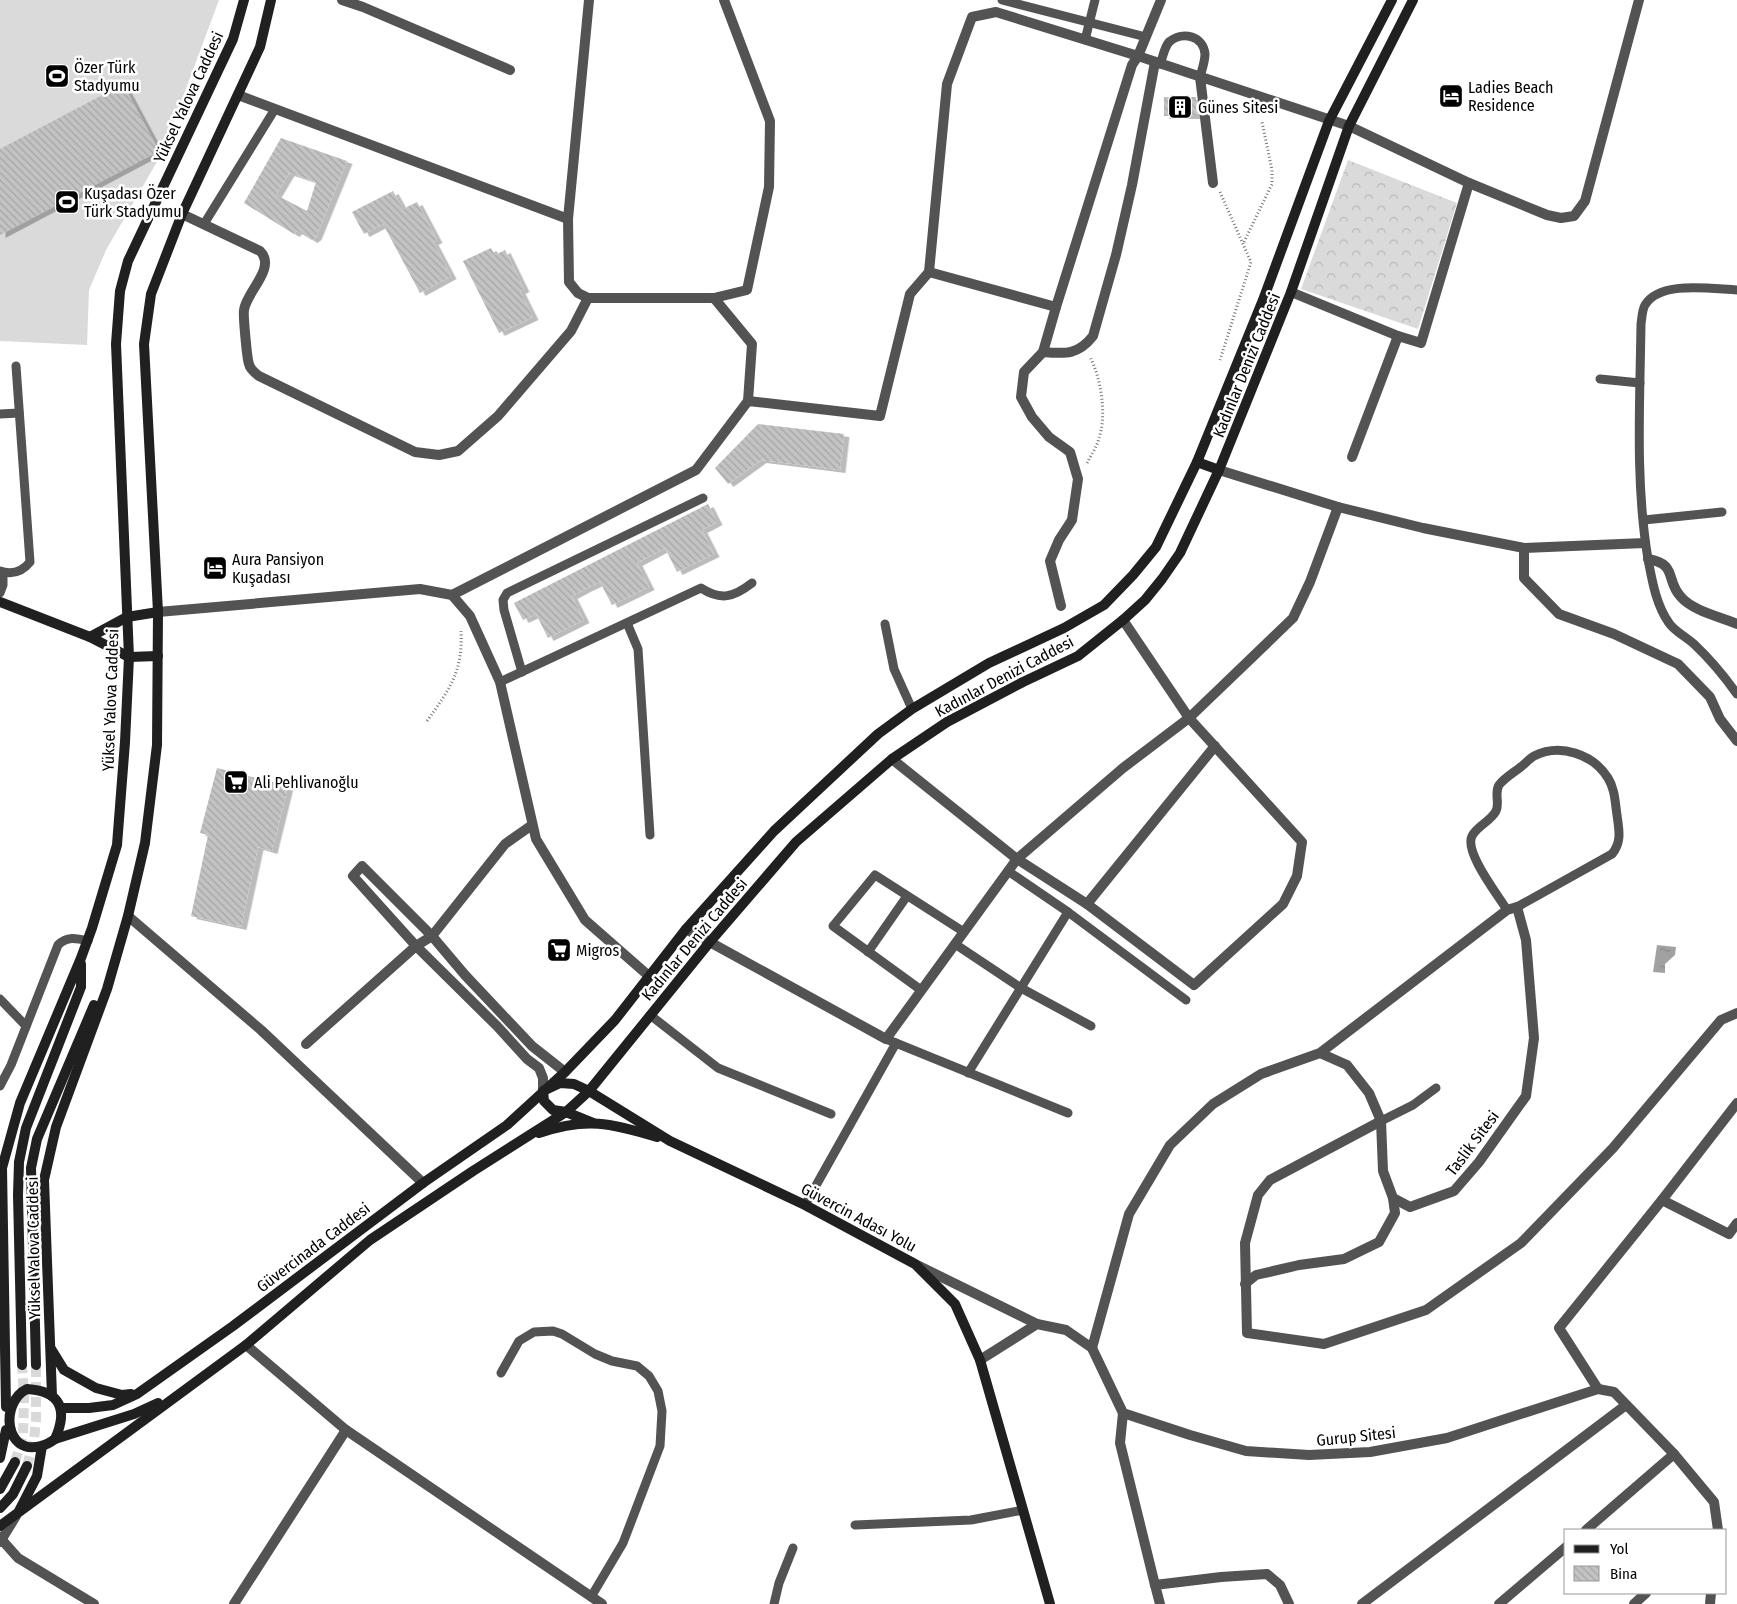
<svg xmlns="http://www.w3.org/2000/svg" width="1737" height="1604" font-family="'Fira Sans Condensed',sans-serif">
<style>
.grass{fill:#dadada}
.forest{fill:url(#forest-crowns)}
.water{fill:url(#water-ripples)}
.building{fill:url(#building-back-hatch);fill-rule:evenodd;filter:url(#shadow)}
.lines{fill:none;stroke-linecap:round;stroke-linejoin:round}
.secondary-tunnel{stroke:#d9d9d9;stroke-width:10;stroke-dasharray:10 5;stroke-linecap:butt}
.path{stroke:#757575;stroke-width:3;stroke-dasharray:1 2.5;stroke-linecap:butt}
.lane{stroke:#535353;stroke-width:9}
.street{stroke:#535353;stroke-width:10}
.secondary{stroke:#202020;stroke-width:10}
.labels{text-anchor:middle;stroke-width:5;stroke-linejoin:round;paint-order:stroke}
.poi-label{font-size:16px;fill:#000;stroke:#fff;text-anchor:start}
.street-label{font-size:16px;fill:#000;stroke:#fff}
</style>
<defs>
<pattern id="forest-crowns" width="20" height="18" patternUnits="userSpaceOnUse" patternTransform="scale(1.25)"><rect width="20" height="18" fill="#dadada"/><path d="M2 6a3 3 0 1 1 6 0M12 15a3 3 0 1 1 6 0" fill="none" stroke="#b9b9b9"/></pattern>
<pattern id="water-ripples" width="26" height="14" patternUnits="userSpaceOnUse" patternTransform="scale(1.25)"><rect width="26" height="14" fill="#a1a1a1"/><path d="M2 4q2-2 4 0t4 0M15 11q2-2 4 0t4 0" fill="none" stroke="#898989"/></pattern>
<pattern id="building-back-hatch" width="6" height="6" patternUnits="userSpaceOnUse" patternTransform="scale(1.25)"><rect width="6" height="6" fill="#c3c3c3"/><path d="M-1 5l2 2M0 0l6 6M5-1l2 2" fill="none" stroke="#a6a6a6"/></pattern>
<filter id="shadow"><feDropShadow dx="5.5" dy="3" stdDeviation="0" flood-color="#0004"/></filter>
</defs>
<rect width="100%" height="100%" fill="#fff"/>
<!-- grass -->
<polygon class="grass" points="0,0 219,0 162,153 106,250 89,290 87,345 0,341"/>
<!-- forest -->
<polygon class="forest" points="1348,160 1457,203 1418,329 1301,289"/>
<!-- water -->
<polygon class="water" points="1657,945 1676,947 1675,955 1665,964 1665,973 1653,972"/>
<!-- building -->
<g class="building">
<polygon points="123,84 159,151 0,235 0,149"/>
<polygon points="1164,97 1196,97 1197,116 1164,116"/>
<path d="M 281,138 L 347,161 L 316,237 L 312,240 L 297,231 L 294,234 L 244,203 ZM 289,173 L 316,182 L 307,211 L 276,195 Z"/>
<polygon points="393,191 403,209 417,202 437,240 433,242 451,276 420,293 383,224 364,234 352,212"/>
<polygon points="491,248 495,255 505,250 524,289 520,291 533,317 499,333 463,261"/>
<polygon points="758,424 844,434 840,470 761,460 728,484 715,468"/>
<polygon points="708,504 717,522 702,530 714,554 677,572 665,548 652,555 637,563 649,587 612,605 600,582 587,588 572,596 584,620 548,638 536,614 523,620 514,603"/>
<polygon points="217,768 288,786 272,851 258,847 241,927 191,916 208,835 200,833"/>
</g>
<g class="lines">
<!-- secondary-tunnel -->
<g class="secondary-tunnel">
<polyline points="15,1462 23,1435 24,1398 22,1365"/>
<polyline points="27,1466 34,1440 36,1420 36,1365"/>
</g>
<!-- path -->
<g class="path">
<polyline points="1220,192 1251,262 1220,360"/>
<polyline points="1244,242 1272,184 1272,170 1262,122"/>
<path d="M 1087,463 C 1091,455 1097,447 1099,438 C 1107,415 1101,378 1090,357"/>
<path d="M 427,721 C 450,689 463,671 461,631"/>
</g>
<!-- lane -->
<g class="lane">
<polyline points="1002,0 1146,37"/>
<polyline points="1085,40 1095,0"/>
<path d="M 1160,64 C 1163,57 1164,48 1169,42 C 1182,31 1203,35 1205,54 C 1205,61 1202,70 1200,77"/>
<polyline points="204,224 275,109"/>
<path d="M 1737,290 C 1712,289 1660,280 1645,305 C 1642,310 1642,318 1641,324 C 1640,401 1635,482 1648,559 C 1652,580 1656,605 1669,623 C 1675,632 1687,637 1695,645 C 1711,660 1724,676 1737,694"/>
<polyline points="1600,379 1640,383"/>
<polyline points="0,414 19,413"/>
<polyline points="1644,520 1722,512"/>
<path d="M 0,571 C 12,575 22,572 30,562 L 16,366"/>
<polyline points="0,593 3,585 3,573"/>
<polyline points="627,623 638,649 650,835"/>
<polyline points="885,624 894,669 912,709"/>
<polyline points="522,672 504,610 503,600 507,593 703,498"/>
<path d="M 500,682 L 701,588 C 721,601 734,597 752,583"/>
<polyline points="1008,871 1068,912 1186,1000"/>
<path d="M 1507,910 C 1498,895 1464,852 1472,836 C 1477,826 1491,821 1496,811 C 1500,803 1494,793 1499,785 C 1504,778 1516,771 1522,766 C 1526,763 1530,758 1534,756 C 1560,743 1593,754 1608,778 C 1615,789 1615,802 1617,815 C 1619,830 1622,842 1612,854 L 1517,907"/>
<polyline points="955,944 1021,988 1091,1026"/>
<polyline points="868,952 907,896"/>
<polyline points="921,990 833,926 875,875 964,932"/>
<polyline points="0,999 26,1026"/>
<polyline points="650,1015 718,1068 831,1114"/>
<polyline points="886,1039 1068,1113"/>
<polyline points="968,1073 1068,912"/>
<path d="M 0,1086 L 11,1065 L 58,945 C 67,936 76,938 88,941"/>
<polyline points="1381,1121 1413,1105 1436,1088"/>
<polyline points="805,1205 896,1043"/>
<polyline points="501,1373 519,1341 534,1332 553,1331 562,1334 595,1354 612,1361 637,1366 649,1376 658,1391 662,1411 660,1446 623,1543 591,1597"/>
<polyline points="855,1525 971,1520 1023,1510"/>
<polyline points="774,1604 779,1583 793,1548"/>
</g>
<!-- street -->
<g class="street">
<polyline points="342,0 363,7 510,70"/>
<polyline points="1200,77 1213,183"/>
<polyline points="238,95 568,219 569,282 578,293 588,298 714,298 747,290 769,187 770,121 724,0"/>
<path d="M 182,214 L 260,251 C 277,268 246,292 244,310 C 243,315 247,359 249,364 C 250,369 255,373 259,376 L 415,452 L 439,455 L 458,451 L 498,416 L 571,331 L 588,298"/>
<polyline points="568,219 589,0"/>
<polyline points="929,272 1056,307 1043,352 1024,372 1021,397 1032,417 1049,437 1070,452 1078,479 1072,520 1059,540 1050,561 1061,606"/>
<polyline points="1291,292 1398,336 1352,457"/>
<polyline points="714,298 752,344 748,401"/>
<polyline points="1056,307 1132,65 1138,56 1161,0"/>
<polyline points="1398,336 1421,343 1469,183"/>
<path d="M 1043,352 C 1066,354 1078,355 1093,336 L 1116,255 L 1132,185 L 1155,62"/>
<polyline points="1219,470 1338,507 1423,528 1524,548 1645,543"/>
<polyline points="1524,548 1524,578 1559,614 1614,634 1678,664 1710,697 1720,719 1737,741"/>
<path d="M 1648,559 C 1678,564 1665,580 1681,597 C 1693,611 1721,617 1737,624"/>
<polyline points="452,595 696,470 748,401 880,416 910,294 929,272 947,84 972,17 996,12 1138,56 1349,126 1469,183 1547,215 1561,218 1574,216 1585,201 1639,0"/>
<polyline points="158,612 420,589 452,595 470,616 500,682 536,839 585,920 650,977"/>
<polyline points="892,759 1017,859 1087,904 1194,985 1283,904 1297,876 1302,842 1189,718 1123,620"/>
<polyline points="1087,904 1215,746"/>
<polyline points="128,916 261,1030 423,1183"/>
<polyline points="686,929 886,1039 1017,859 1123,768 1189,718 1293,618 1310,582 1338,507"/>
<polyline points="306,1044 416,946 432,936 505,844 532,825"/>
<polyline points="543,1091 543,1078 539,1068 527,1059 497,1026 416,946 353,876 362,866 432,936 465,975 532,1046 565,1072"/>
<polyline points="1381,1121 1270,1180 1258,1195 1245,1243 1247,1333 1324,1344 1426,1310 1521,1243 1613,1148 1721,1020 1737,1013"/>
<polyline points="1662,1200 1729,1234 1737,1223"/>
<polyline points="917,1265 1037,1324"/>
<polyline points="1245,1284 1256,1275 1299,1265 1344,1259 1379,1242 1395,1213 1393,1198"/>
<polyline points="246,1345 346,1430 602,1604"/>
<polyline points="1092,1348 1129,1214 1170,1145 1213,1104 1261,1074 1320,1053 1507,910 1517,907 1526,940 1534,1038 1526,1096 1479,1162 1454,1191 1410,1207 1393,1198 1383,1171 1381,1121 1369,1093 1347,1065 1320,1053"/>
<polyline points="980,1360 1037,1324 1066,1330 1092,1348 1123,1413 1190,1435 1246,1451 1309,1455 1370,1452 1447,1438 1598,1389 1614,1392 1674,1454 1714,1502 1718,1530"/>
<polyline points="1598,1389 1559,1328 1662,1200 1737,1103"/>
<polyline points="1123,1413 1120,1443 1155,1585"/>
<polyline points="1586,1530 1674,1454"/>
<polyline points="2,1540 18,1558 94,1604"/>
<polyline points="0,1542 16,1516"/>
<polyline points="234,1604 346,1430"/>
<polyline points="1160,1604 1155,1585 1221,1577 1267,1574 1280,1585 1289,1604"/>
<polyline points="1362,1604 1626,1405"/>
<polyline points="1499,1604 1566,1547"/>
<polyline points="1634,1604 1646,1593"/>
<polyline points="1710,1604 1711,1593"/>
</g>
<!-- secondary -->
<g class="secondary">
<polyline points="1197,462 1219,470"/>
<polyline points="0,602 90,637 129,657 158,656"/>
<polyline points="90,637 127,617 158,612"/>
<polyline points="593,1123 566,1112 553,1110 544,1101 543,1091 560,1083 574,1084 589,1091 670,1141 805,1205 915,1264 955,1304 980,1360 1050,1604"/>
<path d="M 539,1133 C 586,1117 611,1123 657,1137"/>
<polyline points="51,1349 64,1370 96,1388 122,1395 131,1394"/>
<polyline points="22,1365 18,1195 19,1162 26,1128 81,987 81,964"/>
<polyline points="36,1365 31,1168 37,1139 94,1005"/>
<path d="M 27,1389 C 61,1391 68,1410 55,1439 C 51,1442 46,1445 41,1446 C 4,1456 0,1402 27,1389 Z"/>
<polyline points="52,1396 44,1180 56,1127 107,989 128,916 145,843 157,745 158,612 144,344 151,294 182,214 260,47 271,0"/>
<polyline points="6,1407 2,1168 20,1103 81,958 92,928 117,845 125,742 129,657 116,344 120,291 128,261 233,39 244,0"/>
<polyline points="61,1408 89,1408 113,1405 137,1394 233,1326 423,1183 507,1125 565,1072 615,1020 686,929 774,831 878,734 912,709 989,663 1064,628 1104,605 1133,575 1156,547 1197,462 1263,300 1329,121 1392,0"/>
<polyline points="55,1439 134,1414 158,1403"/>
<polyline points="0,1458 6,1430"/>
<polyline points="0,1489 15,1462"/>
<polyline points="0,1508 13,1494 27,1466"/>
<polyline points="19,1511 37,1476 42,1446"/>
<polyline points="0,1526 246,1345 370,1240 473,1171 566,1112 589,1091 709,943 796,842 892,759 947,722 1023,682 1078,656 1123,620 1145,600 1162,579 1180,553 1219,470 1291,292 1349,126 1413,0"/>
</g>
</g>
<!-- icons -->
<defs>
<symbol id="stadium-square" viewBox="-11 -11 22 22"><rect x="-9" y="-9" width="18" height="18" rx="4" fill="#000" stroke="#fff"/><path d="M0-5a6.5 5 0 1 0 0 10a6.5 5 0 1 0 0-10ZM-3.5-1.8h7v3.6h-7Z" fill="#fff"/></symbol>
<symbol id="hotel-square" viewBox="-11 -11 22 22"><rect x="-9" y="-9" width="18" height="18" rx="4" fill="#000" stroke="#fff"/><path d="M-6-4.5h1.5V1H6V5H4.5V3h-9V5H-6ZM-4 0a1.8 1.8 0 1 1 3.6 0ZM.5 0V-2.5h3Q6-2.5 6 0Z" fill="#fff"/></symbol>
<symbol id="building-square" viewBox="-11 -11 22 22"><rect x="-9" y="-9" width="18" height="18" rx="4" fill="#000" stroke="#fff"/><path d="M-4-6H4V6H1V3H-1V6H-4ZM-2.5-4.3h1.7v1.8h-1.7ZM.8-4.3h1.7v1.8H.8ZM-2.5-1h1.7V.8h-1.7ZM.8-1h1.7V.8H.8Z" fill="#fff"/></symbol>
<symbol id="supermarket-square" viewBox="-11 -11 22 22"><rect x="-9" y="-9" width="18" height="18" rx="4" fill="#000" stroke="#fff"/><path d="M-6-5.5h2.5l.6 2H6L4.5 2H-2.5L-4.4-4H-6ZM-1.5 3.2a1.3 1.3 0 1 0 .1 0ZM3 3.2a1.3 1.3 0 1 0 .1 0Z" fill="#fff"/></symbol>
</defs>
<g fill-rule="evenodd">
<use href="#stadium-square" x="43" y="62" width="28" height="28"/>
<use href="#hotel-square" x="1437" y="82" width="28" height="28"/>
<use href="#building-square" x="1166" y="93" width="28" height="28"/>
<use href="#stadium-square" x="53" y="188" width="28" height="28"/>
<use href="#hotel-square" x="201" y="554" width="28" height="28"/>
<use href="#supermarket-square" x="222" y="768" width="28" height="28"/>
<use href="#supermarket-square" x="545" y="936" width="28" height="28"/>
</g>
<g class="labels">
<!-- poi labels -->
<g class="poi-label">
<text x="74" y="73">Özer Türk<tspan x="74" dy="18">Stadyumu</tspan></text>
<text x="1468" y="93">Ladies Beach<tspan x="1468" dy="18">Residence</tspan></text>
<text x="1198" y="113">Günes Sitesi</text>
<text x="84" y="199">Kuşadası Özer<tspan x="84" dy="18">Türk Stadyumu</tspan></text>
<text x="232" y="565">Aura Pansiyon<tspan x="232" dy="18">Kuşadası</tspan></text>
<text x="254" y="788">Ali Pehlivanoğlu</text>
<text x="576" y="956">Migros</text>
</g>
<!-- street labels -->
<g class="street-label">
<text transform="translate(188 97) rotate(-65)" y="6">Yüksel Yalova Caddesi</text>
<text transform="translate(1246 365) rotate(-68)" y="6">Kadınlar Denizi Caddesi</text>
<text transform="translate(1004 676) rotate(-28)" y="6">Kadınlar Denizi Caddesi</text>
<text transform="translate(110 700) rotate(-88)" y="6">Yüksel Yalova Caddesi</text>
<text transform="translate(694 939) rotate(-50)" y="6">Kadınlar Denizi Caddesi</text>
<text transform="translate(1472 1143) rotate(-53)" y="6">Taslik Sitesi</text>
<text transform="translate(859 1217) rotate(28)" y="6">Güvercin Adası Yolu</text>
<text transform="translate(313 1247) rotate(-37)" y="6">Güvercinada Caddesi</text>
<text transform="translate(33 1248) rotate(-91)" y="6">Yüksel Yalova Caddesi</text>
<text transform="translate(1356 1436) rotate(-6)" y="6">Gurup Sitesi</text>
</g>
</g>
<!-- legend -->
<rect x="1564" y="1529" width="162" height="65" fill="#ffffff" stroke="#999999"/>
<rect x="1574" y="1545" width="25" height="8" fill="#202020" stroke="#999999"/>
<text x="1610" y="1554" font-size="15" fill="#000000">Yol</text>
<rect x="1574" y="1566" width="25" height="15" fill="url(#building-back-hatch)" stroke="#999999"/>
<text x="1610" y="1579" font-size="15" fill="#000000">Bina</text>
</svg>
